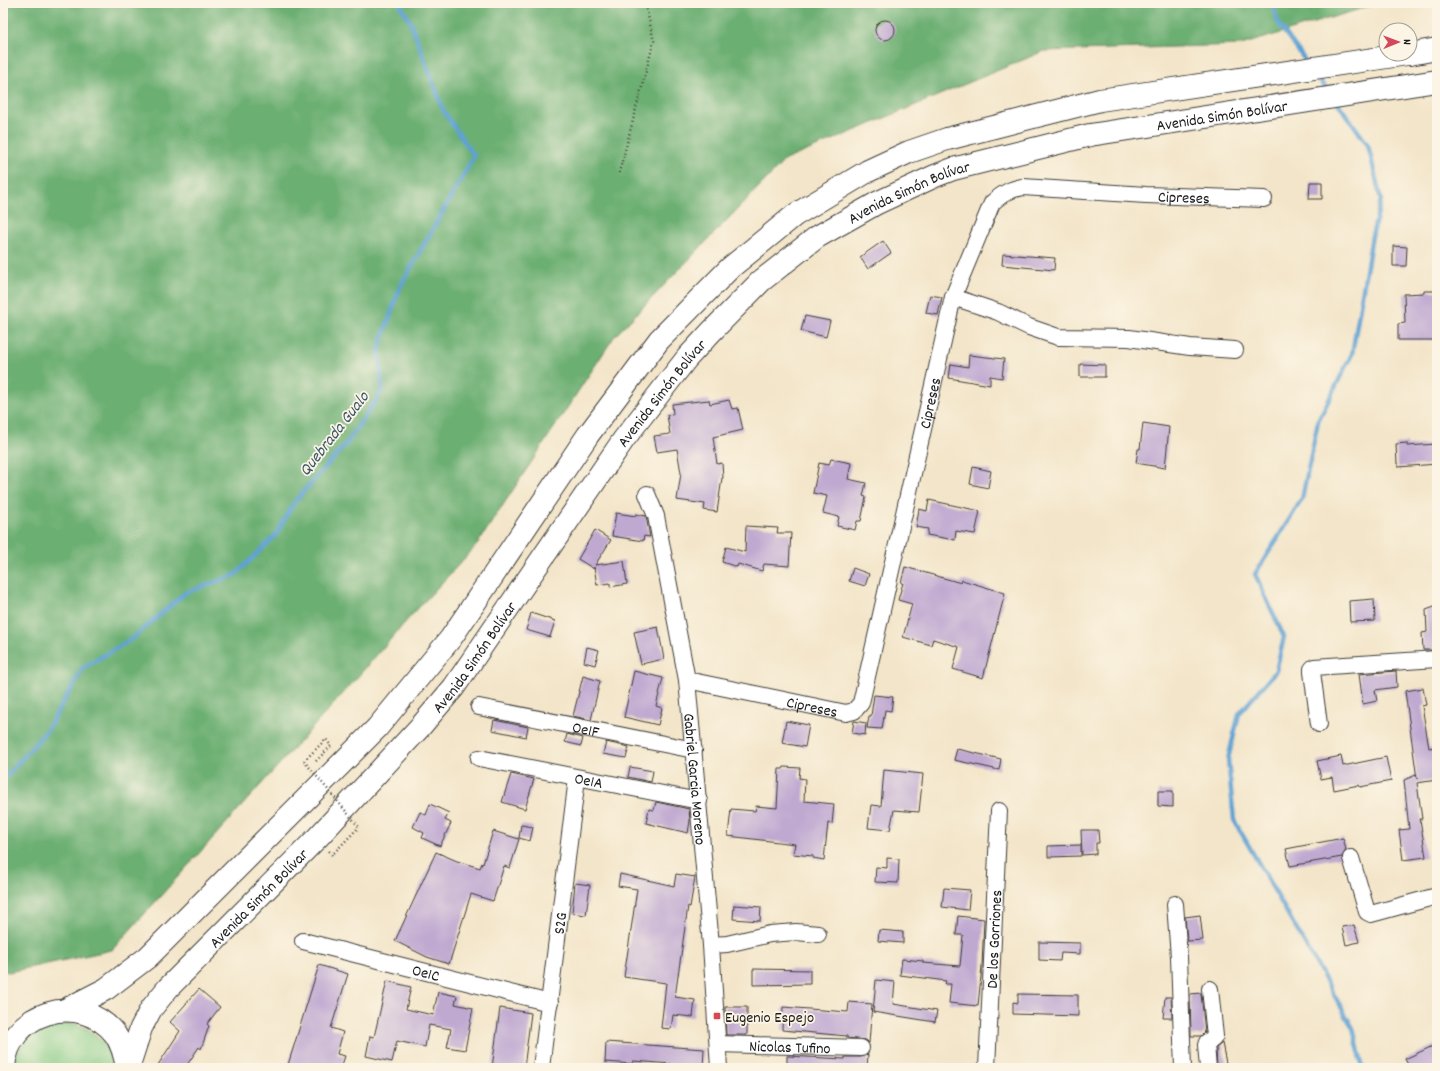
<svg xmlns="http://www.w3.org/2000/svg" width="1440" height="1071" font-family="Dekko,sans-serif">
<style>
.green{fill:#85cb85;stroke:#507450}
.forest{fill:#6caf72;stroke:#446647}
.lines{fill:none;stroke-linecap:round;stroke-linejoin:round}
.stream{stroke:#5ea2d3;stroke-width:4.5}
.building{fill:#bfa9d1}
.minor-casing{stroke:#3c3a36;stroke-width:18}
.highway-casing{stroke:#3c3a36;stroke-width:24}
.path{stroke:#3c3a36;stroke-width:2.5;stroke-dasharray:1 3;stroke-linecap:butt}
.minor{stroke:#fff;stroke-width:16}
.highway{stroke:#fff;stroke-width:22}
.path-bridge{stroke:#3c3a36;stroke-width:2.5;stroke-dasharray:1 3;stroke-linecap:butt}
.poi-dot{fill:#d1495b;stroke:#fcf5e5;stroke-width:1.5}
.labels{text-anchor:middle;stroke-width:3.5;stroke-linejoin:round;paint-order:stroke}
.street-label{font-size:16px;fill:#1c1c1c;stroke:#fcf5e5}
.poi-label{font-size:16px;fill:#1c1c1c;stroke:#fcf5e5;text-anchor:start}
.water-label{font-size:17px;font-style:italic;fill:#3a586e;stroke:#fcf5e5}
</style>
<rect width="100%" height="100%" fill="#fcf5e5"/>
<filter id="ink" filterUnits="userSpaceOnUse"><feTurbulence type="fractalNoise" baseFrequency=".025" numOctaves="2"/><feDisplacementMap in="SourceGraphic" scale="8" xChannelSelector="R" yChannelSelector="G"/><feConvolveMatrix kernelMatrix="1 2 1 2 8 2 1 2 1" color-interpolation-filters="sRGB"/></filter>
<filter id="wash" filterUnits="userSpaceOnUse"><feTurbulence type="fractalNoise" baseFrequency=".012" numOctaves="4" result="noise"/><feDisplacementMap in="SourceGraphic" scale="16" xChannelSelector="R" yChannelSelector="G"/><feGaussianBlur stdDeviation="0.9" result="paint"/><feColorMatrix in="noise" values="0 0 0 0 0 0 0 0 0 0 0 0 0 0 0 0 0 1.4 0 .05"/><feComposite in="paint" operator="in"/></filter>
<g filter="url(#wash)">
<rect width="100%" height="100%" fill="#f3e5c9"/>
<!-- green -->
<path class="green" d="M 57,1024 C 62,1024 68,1024 73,1024 C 95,1028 110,1047 115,1068 L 12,1068 C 20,1040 29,1032 57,1024 Z"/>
<!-- forest -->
<polygon class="forest" points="3,3 1380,3 1241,45 1044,51 785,160 614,337 476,546 409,618 348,688 112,950 9,972 3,971"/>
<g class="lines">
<!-- stream -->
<g class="stream">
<polyline points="1272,3 1278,23 1307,63"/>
<polyline points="1315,74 1329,92"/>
<polyline points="1337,102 1368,145 1381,200 1372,236 1352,354 1318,421 1302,499 1255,574 1284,637 1276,671 1239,714 1228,759 1234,820 1353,1028 1363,1068"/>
<polyline points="3,780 47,730 83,668 133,638 185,593 235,575 275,536 295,501 347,443 382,391 379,348 400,287 474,156 444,112 410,21 399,3"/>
</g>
</g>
<g id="blocks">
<!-- building -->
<g class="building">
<circle cx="885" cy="30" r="10"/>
<polygon points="1310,182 1322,182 1322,199 1309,199"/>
<polygon points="883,241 891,253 868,269 860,257"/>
<polygon points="1393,246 1407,247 1406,266 1393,266"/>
<polygon points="1003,254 1055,258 1054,270 1002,265"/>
<polygon points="1424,291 1437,291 1437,340 1398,340 1398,324 1405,323 1404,294 1424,293"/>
<polygon points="930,295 942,297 938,315 926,313"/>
<polygon points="805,316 830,321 826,337 801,331"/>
<polygon points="969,355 1004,359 1002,378 990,376 990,385 949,378 951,364 968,367"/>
<polygon points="1080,364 1105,365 1105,377 1080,377"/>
<polygon points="709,400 710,404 729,400 732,409 738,408 743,430 713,437 717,464 722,463 723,478 722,478 717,512 704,510 705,504 677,500 681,473 677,449 657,452 654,436 670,434 667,415 673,414 672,404"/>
<polygon points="1143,423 1169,427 1165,468 1136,463 1138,449 1140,449"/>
<polygon points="1407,443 1407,446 1437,444 1437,464 1398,467 1398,464 1397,464 1396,444"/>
<polygon points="831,459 851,463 848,479 866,483 863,496 866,497 861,521 857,521 855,530 837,526 839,517 823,513 827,496 813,493 819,463 829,465"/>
<polygon points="973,467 991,471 988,488 970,484"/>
<polygon points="929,500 980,511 975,534 956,531 955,540 927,535 928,529 916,527 919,509 927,511"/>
<polygon points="616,513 636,516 636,514 646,516 650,537 644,536 643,541 612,536"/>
<polygon points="746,526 778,528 777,533 791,533 789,566 764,564 762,571 738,564 737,567 722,562 726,547 745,552"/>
<polygon points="595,530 611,540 595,565 624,561 627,584 610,587 610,583 597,585 594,567 594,569 578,559"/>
<polygon points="905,567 961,583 962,580 1005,593 983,678 953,669 959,647 933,639 931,645 903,637 912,604 898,600 903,583 901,583"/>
<polygon points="853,568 869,574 865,586 849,581"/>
<polygon points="1374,599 1375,621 1350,622 1349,601"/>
<polygon points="1437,606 1437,650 1423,650 1422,633 1427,632 1426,610"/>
<polygon points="531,613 555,621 550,637 526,630"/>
<polygon points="658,627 664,659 641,664 634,632"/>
<polygon points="587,647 599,650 595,665 584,662"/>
<polygon points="634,671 663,678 656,706 662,708 658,725 624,717"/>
<polygon points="1396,671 1397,687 1375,690 1377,701 1363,704 1359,674"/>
<polygon points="583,676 600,681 591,720 573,716"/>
<polygon points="1423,688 1426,705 1422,706 1429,748 1437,747 1437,780 1417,783 1422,819 1420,819 1426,857 1403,860 1399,830 1409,829 1404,780 1416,775 1417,779 1405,691"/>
<polygon points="874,695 893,697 891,711 885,710 882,729 867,728 869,716 871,716"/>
<polygon points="494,720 528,727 526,737 492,730"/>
<polygon points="786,721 809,725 805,747 782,743"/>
<polygon points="854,721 866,723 865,735 852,733"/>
<polygon points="567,734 583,738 581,746 565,742"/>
<polygon points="606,742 629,747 626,758 603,754"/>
<polygon points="957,749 1001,759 999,770 954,760"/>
<polygon points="1341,756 1343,766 1386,757 1391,781 1360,787 1359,785 1334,790 1332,777 1321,779 1317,761"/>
<polygon points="630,767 653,771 651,782 628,777"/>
<polygon points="784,767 800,768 799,778 805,779 804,801 834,804 832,824 828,823 824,860 813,858 813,856 793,854 795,844 728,836 731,809 755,811 756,806 777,808 779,769 783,769"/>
<polygon points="884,770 923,774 919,812 894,810 890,830 868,828 871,805 881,806"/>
<polygon points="511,774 534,779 525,809 502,802"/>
<polygon points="1158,791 1173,791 1173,807 1158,806"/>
<polygon points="656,802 689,809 690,821 688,833 646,823 649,809 654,810"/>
<polygon points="430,804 449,813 445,820 451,823 440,846 422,838 424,833 413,827 420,812 426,815"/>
<polygon points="521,825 533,827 530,841 519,838"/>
<polygon points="1081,830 1098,830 1099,843 1096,843 1096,854 1082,855"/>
<polygon points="493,831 519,839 510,868 504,866 493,901 471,894 449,964 427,957 395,941 436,852 457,861 480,868 482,863 483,864"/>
<polygon points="1343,838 1346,850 1342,857 1290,866 1286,849"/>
<polygon points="1081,845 1081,856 1048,857 1048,846"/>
<polygon points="887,858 899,859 898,883 875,882 876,867 887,868"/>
<polygon points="620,874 674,886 676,874 695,877 690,907 688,906 675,997 695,1000 693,1017 673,1015 671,1029 661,1028 666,983 624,977 637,889 618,886"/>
<polygon points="575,883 590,885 586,915 572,913"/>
<polygon points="944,888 970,890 968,910 942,907"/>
<polygon points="734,905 761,907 760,921 733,919"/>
<polygon points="1200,915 1203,940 1187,941 1185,917"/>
<polygon points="958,916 984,919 982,966 978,1006 949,1003 951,984 945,984 946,981 900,975 902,959 923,961 923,963 960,966 963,935 956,935"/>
<polygon points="1354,925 1359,942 1346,945 1342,927"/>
<polygon points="879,930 903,932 903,943 878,941"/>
<polygon points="1039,942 1080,943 1080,954 1061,953 1060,961 1039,960"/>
<polygon points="319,965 348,974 331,1028 343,1032 337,1054 345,1056 341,1068 287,1068"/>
<polygon points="753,969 810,970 810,984 753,985"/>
<polygon points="876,980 895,982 893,1004 937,1011 935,1022 873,1012"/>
<polygon points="387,981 411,987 406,1009 433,1015 438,992 457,996 455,1004 473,1008 465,1050 447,1047 451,1029 429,1025 425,1047 397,1041 392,1062 366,1056 370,1036 374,1037"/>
<polygon points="199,989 220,1007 207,1024 209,1026 201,1049 199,1047 185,1068 156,1068 180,1031 170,1022"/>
<polygon points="1201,993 1205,1032 1201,1036 1191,1036 1190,994"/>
<polygon points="1018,994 1078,995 1078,1016 1013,1014 1013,1002 1018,1003"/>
<polygon points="1165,997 1171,997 1172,1018 1163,1018"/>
<polygon points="849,1002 872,1004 869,1043 866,1040 847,1038 847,1036 782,1030 783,1007 848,1012"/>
<polygon points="725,1007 747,1007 747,1035 726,1035"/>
<polygon points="500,1008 531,1013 524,1068 492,1068"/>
<polygon points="606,1042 704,1049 703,1068 671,1067 672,1064 633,1061 633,1064 605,1062"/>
<polygon points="1222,1043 1227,1068 1217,1068 1216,1048"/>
<polygon points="1437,1044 1437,1068 1410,1068 1405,1059"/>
<polygon points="868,1054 867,1068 787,1068 787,1056 845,1059 845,1057 861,1057"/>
</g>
</g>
</g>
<g filter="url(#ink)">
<use href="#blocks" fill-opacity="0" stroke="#3c3a36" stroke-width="1"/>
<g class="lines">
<defs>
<g id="minor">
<polyline points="953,297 998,312 1029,327 1058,337 1129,338 1190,347 1235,350"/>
<path id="s1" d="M 647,494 L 656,516 L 687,680 L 711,945 L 719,1068"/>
<path id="s2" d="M 687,680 L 846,713 L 854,711 L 861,703 L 953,297 L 992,203 C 1002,194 1010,189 1023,187 L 1146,195 L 1264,199"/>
<path id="s3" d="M 479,707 L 694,750"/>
<polyline points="1319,724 1312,672 1312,669 1314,667 1437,659"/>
<path id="s4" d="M 479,758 L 699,801"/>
<polyline points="1351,858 1367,912 1371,914 1437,896"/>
<polyline points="1175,904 1179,957 1183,1068"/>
<path id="s5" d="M 303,941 L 550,1003"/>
<polyline points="711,945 727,944 770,934 796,932 818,934"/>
<path id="s6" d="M 718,1044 L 861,1048"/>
<path id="s7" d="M 541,1068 L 577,778"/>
<path id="s8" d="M 987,1068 L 999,811"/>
<polyline points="1208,1068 1206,1045 1207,1042 1213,1039 1215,1036 1210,989"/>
</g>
<g id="highway">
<polyline points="1410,54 1437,49"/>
<polyline points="65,1010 106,989 148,957 377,728 451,638 588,435 659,340 730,268 795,215 868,171 909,152 947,139 1100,100 1407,54"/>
<path d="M 4,1068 C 7,1012 80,990 115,1034 C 122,1044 125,1056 127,1068"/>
<path id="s9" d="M 128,1068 L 141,1028 L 151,1009 L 168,988 L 318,837 L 421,726 L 454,687 L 624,439 L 687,358 L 711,332 L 761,281 L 817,237 L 877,203 L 935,176 L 953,169 L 1090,135 L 1437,81"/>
</g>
</defs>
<!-- minor casing -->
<use href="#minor" class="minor-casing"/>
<!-- highway casing -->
<use href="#highway" class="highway-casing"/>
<!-- path -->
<g class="path">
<polyline points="619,173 654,41 645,3"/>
<polyline points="304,761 326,739 331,746 315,762"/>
<polyline points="329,851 332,855 359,827"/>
</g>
<!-- minor -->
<use href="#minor" class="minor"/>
<!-- highway -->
<use href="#highway" class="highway"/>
<!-- path-bridge -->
<polyline class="path-bridge" points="304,761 359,827"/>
</g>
</g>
<!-- markers -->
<rect class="poi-dot" x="713" y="1012" width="8" height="8" rx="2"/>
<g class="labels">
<!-- street labels -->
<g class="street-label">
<text dy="6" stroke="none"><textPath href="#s9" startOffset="1514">Avenida Simón Bolívar</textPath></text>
<text dy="6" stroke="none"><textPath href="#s9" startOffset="1190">Avenida Simón Bolívar</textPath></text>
<text dy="6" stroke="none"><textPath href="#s2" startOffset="896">Cipreses</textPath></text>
<text dy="6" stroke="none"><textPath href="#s9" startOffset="866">Avenida Simón Bolívar</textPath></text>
<text dy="6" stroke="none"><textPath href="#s2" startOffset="489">Cipreses</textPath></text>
<text dy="6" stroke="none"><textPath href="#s9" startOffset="542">Avenida Simón Bolívar</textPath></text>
<text dy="6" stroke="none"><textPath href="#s2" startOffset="128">Cipreses</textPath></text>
<text dy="6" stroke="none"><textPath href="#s3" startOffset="109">Oe1F</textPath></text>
<text dy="6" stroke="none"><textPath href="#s1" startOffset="290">Gabriel Garcia Moreno</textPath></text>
<text dy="6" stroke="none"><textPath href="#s4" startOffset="112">Oe1A</textPath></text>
<text dy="6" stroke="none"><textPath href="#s9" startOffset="218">Avenida Simón Bolívar</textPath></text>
<text dy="6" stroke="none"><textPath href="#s7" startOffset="146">S2G</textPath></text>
<text dy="6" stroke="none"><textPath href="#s8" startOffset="129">De los Gorriones</textPath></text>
<text dy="6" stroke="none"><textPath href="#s5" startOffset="127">Oe1C</textPath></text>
<text dy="6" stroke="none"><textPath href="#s6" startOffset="72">Nicolas Tufino</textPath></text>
</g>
<!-- poi labels -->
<g class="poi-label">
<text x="725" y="1022">Eugenio Espejo</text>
</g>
<!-- water labels -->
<g class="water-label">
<text transform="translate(333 433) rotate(-52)" y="6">Quebrada Gualo</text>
</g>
</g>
<!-- margin -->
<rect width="1440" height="1071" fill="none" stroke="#fcf5e5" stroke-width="16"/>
<!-- north arrow -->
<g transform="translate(1398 42) rotate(89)"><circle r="19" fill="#fcf5e5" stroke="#a29e95"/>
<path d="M0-3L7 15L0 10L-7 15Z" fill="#d1495b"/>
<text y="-6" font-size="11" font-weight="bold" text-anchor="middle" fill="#1c1c1c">N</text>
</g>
</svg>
